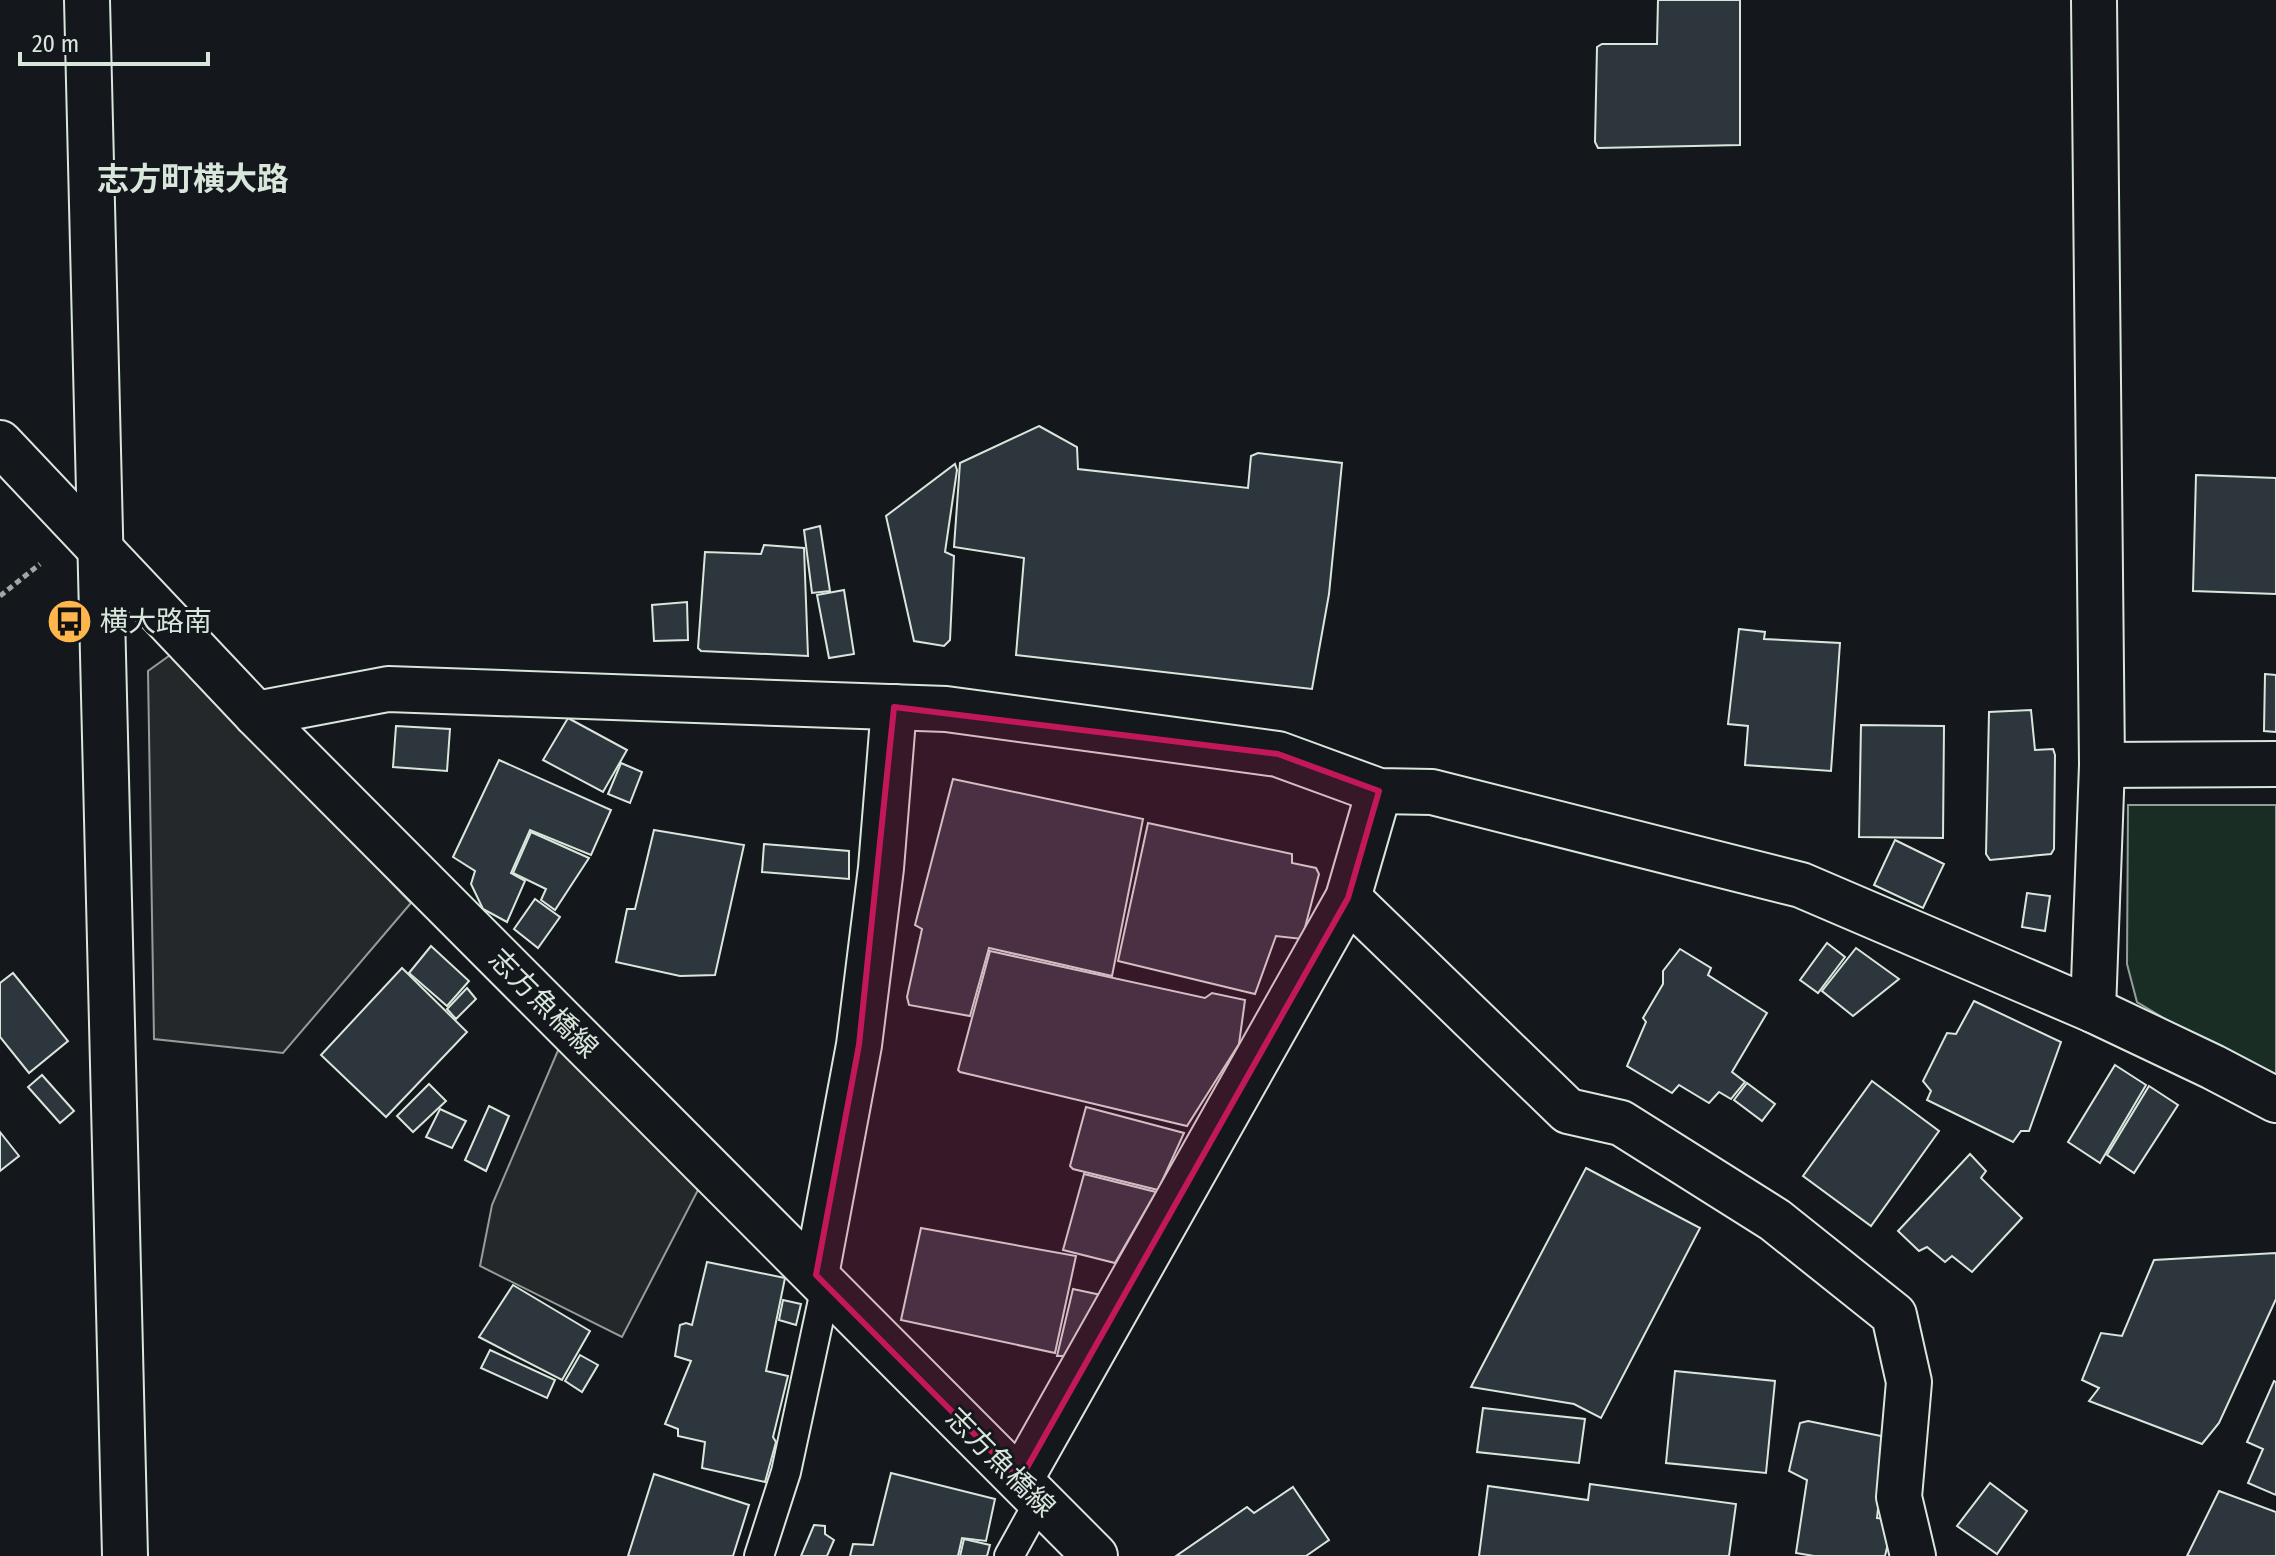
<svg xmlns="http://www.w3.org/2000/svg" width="2276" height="1556" font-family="'Fira Sans Condensed','Noto Sans JP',sans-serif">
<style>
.green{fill:#1a2d24;stroke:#939e99;stroke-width:2}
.parking{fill:#24282b;stroke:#939e99;stroke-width:2}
.building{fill:#2c363c;stroke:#d8e6dc;stroke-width:2}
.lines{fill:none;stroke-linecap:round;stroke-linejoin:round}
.lane-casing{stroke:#d8e6dc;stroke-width:32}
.street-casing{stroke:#d8e6dc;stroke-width:48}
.secondary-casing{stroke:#d8e6dc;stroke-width:48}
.path{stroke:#9da8a2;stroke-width:5;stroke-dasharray:6 4;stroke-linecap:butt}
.lane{stroke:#14181c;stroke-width:28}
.street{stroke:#14181c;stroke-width:44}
.secondary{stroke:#14181c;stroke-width:44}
.marked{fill:#c2185b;fill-opacity:0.2;stroke:#c2185b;stroke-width:6;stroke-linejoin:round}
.labels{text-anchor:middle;stroke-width:6;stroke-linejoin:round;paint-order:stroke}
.poi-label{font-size:28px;fill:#d8e6dc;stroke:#14181c;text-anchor:start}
.street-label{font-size:28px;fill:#d8e6dc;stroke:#14181c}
.quarter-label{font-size:32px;font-weight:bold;fill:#d8e6dc;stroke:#14181c}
</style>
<rect width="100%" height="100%" fill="#14181c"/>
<!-- green -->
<polygon class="green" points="2128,805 2276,805 2276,1079 2200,1040 2137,1002 2127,964"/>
<!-- parking -->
<g class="parking">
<polygon points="173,653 411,903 283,1053 154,1039 148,671"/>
<polygon points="559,1048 698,1190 622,1337 480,1266 492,1205"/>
</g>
<!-- building -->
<g class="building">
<polygon points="1658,0 1740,0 1740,145 1598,148 1595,142 1597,47 1602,44 1657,44"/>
<polygon points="1039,426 1077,447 1078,469 1248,488 1251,456 1258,453 1342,463 1329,594 1312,689 1016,655 1024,558 954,547 960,463"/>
<polygon points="955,464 957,470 945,552 954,556 950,640 944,646 914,641 886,516"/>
<polygon points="2196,475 2276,478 2276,594 2193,591"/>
<polygon points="820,526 830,591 812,593 804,530"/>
<polygon points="764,545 804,548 808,656 701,651 698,648 705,552 761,554"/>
<polygon points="844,590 854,654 829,658 817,595"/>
<polygon points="687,602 688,640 654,641 652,605"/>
<polygon points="1739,629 1765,632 1764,639 1840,643 1831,771 1745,765 1748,726 1728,724"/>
<polygon points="2265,674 2276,675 2276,732 2264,731"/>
<polygon points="2031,710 2035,750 2053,749 2055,755 2054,849 2051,854 1990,860 1986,854 1989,712"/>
<polygon points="568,718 627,750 603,792 543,760"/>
<polygon points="1861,725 1944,726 1943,838 1859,837"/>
<polygon points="396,726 450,729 447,771 393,767"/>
<polygon points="499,760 611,810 591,855 530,830 511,873 525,881 507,922 483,909 471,884 475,871 453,857"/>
<polygon points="621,763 642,772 630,803 608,794"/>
<polygon points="953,779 1143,819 1112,976 989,948 970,1016 909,1005 907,997 922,929 915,925"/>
<polygon points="1148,823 1292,854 1292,863 1316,868 1319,874 1302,939 1276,936 1255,994 1118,961"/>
<polygon points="654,830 744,845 715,975 680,976 616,962 627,909 635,909"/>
<polygon points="531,832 589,858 555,910 541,900 546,889 513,873"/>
<polygon points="1895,840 1944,864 1923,908 1874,885"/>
<polygon points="764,844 849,851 849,879 762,872"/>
<polygon points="2027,893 2050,896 2045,931 2022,927"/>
<polygon points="535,899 560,917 538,948 514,929"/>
<polygon points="1827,943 1845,957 1818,993 1800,980"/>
<polygon points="431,946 469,981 447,1006 409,973"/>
<polygon points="1856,948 1899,979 1853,1016 1822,991"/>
<polygon points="1680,949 1711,968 1708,975 1767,1013 1732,1072 1745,1082 1731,1099 1719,1092 1709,1103 1679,1085 1672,1093 1627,1066 1646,1022 1643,1018 1663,984 1663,971"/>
<polygon points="990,951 1205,998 1212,993 1245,1000 1239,1044 1187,1126 960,1072 958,1070"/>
<polygon points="402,968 467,1032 386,1117 321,1055"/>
<polygon points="13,973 68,1041 29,1073 0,1037 0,983"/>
<polygon points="467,988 476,999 456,1019 447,1009"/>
<polygon points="1974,1001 2061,1042 2029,1131 2021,1131 2013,1142 1927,1100 1931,1091 1923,1081 1947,1033 1956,1034"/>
<polygon points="2115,1065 2146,1085 2100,1163 2068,1142"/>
<polygon points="42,1075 74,1111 60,1123 28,1087"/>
<polygon points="1872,1081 1939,1131 1871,1226 1803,1176"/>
<polygon points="1747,1083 1775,1104 1762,1121 1734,1100"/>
<polygon points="429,1084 446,1101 413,1132 397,1116"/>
<polygon points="2149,1086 2178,1105 2134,1173 2107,1155"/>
<polygon points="489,1106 509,1116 486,1171 465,1160"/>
<polygon points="1086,1107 1184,1133 1158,1190 1073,1169 1070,1166"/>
<polygon points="440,1109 466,1121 452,1148 426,1137"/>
<polygon points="0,1132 19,1156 0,1171"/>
<polygon points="1970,1154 1986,1171 1981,1178 2022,1218 1972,1272 1952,1256 1945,1262 1927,1247 1919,1251 1898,1231"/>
<polygon points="1586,1168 1700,1228 1601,1418 1574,1404 1471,1387"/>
<polygon points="1084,1174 1156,1192 1115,1263 1063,1250"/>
<polygon points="921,1228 1076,1256 1055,1353 901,1320"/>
<polygon points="2276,1253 2276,1299 2219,1423 2202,1444 2089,1401 2099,1388 2082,1380 2101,1333 2122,1336 2154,1260"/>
<polygon points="707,1262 785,1278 766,1371 788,1376 773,1437 776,1442 765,1482 702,1468 705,1442 678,1436 678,1429 665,1424 691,1361 675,1356 680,1325 686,1323 692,1325"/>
<polygon points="513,1285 590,1331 562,1380 479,1337"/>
<polygon points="1073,1289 1101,1295 1071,1356 1057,1356"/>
<polygon points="783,1300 801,1304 796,1325 779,1320"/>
<polygon points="490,1350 555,1380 547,1398 481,1368"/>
<polygon points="580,1355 598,1365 582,1392 565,1381"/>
<polygon points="1675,1371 1775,1381 1766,1473 1666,1463"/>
<polygon points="2274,1381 2276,1382 2276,1495 2248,1483 2263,1449 2247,1442"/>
<polygon points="1483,1408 1585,1419 1579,1463 1477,1452"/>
<polygon points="1808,1421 1886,1437 1877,1518 1889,1519 1892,1527 1885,1556 1814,1556 1796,1553 1807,1480 1789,1471 1800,1423"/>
<polygon points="891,1473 995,1499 986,1541 962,1538 958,1556 850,1556 853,1544 873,1545"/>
<polygon points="654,1474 749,1505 733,1556 628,1556"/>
<polygon points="1990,1483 2027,1511 1997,1554 1957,1526"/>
<polygon points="1590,1484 1736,1504 1729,1556 1479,1556 1488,1486 1588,1500"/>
<polygon points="1293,1487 1329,1540 1306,1556 1176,1556 1247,1507 1254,1513"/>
<polygon points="2219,1491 2276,1512 2276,1556 2187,1556"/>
<polygon points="814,1525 825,1526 825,1534 834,1540 827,1556 801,1556"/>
<polygon points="964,1539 990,1545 987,1556 960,1556"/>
</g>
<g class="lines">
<defs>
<g id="lane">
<polyline points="759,1556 786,1472 826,1286"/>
<polyline points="1009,1556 1040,1500"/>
</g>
<g id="street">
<polyline points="87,0 125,1556"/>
<polyline points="256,714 388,689 946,709 1278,754 1379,791 1432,792 1801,885 2093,1010 2213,1067 2276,1100"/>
<polyline points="2102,765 2276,764"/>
<polyline points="1348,898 1568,1111 1621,1123 1775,1220 1894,1315 1909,1382 1899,1497 1913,1556"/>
<polyline points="2093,1010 2102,765 2094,0"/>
<polyline points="816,1275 859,1045 881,868 894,707"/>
<polyline points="1020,1480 1348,898 1379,791"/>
</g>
<polyline id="secondary" points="0,443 256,714 1095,1556"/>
</defs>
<!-- lane casing -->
<use href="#lane" class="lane-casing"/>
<!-- street casing -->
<use href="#street" class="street-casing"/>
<!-- secondary casing -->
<use href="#secondary" class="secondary-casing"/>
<!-- path -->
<polyline class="path" points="0,596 40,564"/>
<!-- lane -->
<use href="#lane" class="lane"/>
<!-- street -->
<use href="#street" class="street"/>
<!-- secondary -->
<use href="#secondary" class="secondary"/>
</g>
<!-- marked area -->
<path class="marked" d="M 894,707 L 1278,754 L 1379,791 L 1348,898 L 1020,1480 L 816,1275 L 859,1045 Z"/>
<!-- icons -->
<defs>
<symbol id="bus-disc" viewBox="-11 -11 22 22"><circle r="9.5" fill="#ffb74d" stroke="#14181c"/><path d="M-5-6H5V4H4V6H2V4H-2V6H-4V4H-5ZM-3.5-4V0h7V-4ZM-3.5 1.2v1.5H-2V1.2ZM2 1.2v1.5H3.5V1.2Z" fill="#111"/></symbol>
</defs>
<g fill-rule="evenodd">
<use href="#bus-disc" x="44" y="596" width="51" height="51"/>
</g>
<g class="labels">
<!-- poi labels -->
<g class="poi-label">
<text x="100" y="631">横大路南</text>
</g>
<!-- street labels -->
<g class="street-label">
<text transform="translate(544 1003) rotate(45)" y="10">志方魚橋線</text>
<text transform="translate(1001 1462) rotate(45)" y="10">志方魚橋線</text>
</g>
<!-- quarter labels -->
<g class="quarter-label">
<text x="193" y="190">志方町横大路</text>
</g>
</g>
<!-- scale -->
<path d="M20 52v12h188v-12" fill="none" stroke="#d8e6dc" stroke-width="4"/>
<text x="32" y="52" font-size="24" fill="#d8e6dc" stroke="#14181c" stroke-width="6" paint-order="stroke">20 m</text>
</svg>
